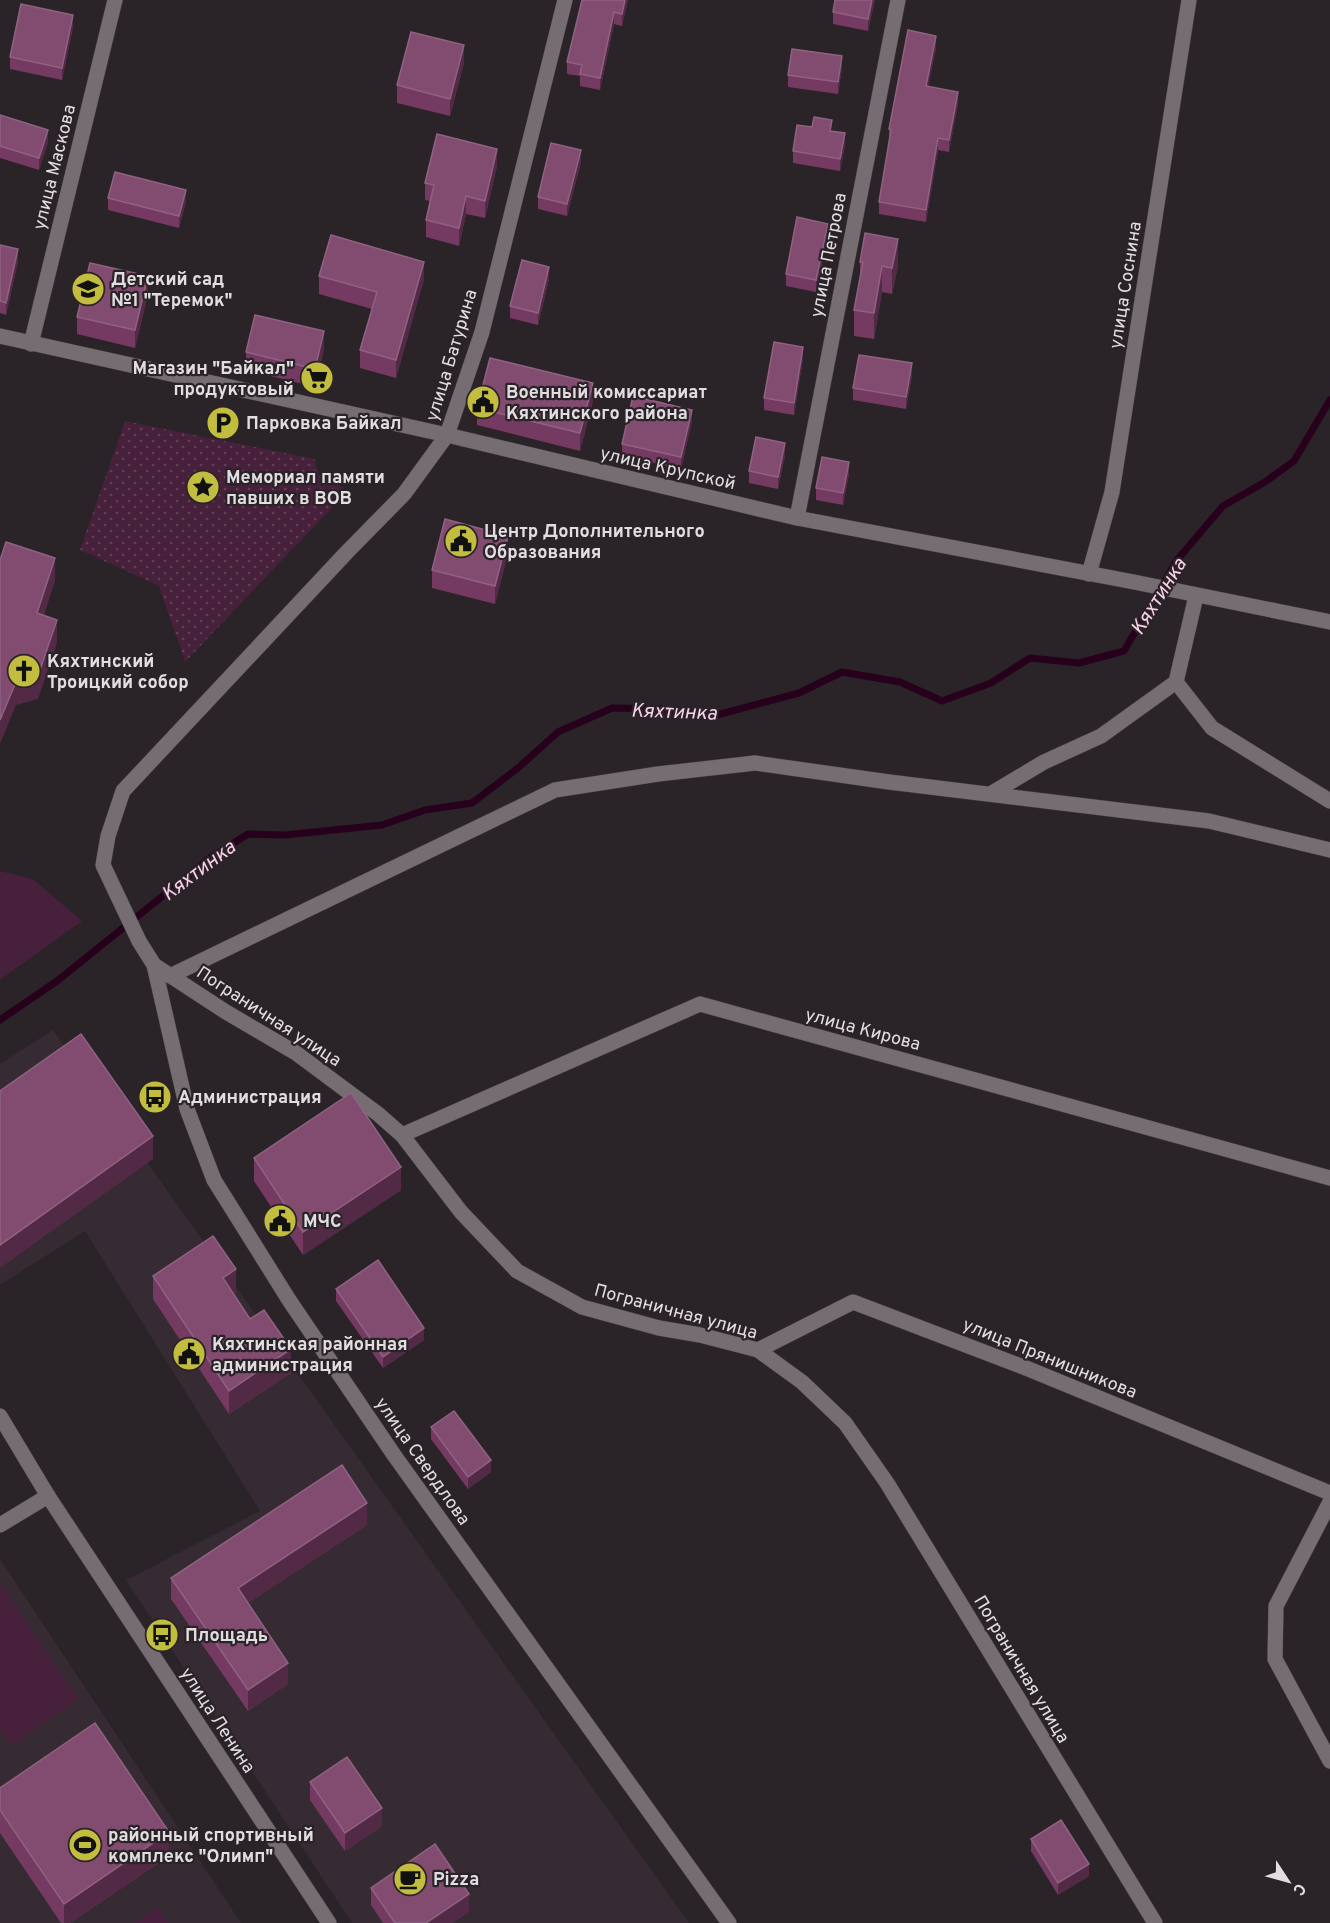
<svg xmlns="http://www.w3.org/2000/svg" width="1330" height="1923" font-family="Overpass,sans-serif">
<style>
.built{fill:#362b33}
.grass{fill:url(#grass-dots)}
.park{fill:#47203b}
.lines{fill:none;stroke-linecap:round;stroke-linejoin:round}
.stream{stroke:#27001c;stroke-width:7}
.street-casing{stroke:#443e42;stroke-width:16}
.secondary-casing{stroke:#443e42;stroke-width:16}
.street{stroke:#756d72;stroke-width:15}
.secondary{stroke:#756d72;stroke-width:15}
.wall{fill:#753a62}
.shaded-wall{fill:#522a45}
.building{fill:#814c70;stroke:#906282;stroke-width:1.5}
.labels{text-anchor:middle;stroke-width:4.5;stroke-linejoin:round;paint-order:stroke}
.street-label{font-size:18px;fill:#e2dde0;stroke:#2a2327}
.poi-label{font-size:18px;font-weight:bold;fill:#e2dde0;stroke:#2a2327;text-anchor:start}
.water-label{font-size:20px;font-style:italic;fill:#f9d1e9;stroke:#2a2327}
</style>
<defs>
<pattern id="grass-dots" width="8" height="8" patternUnits="userSpaceOnUse" patternTransform="scale(1.5)"><rect width="8" height="8" fill="#47203b"/><path d="M2 2h.1M6 6h.1" fill="none" stroke="#614057" stroke-width="1.8" stroke-linecap="round"/></pattern>
</defs>
<rect width="100%" height="100%" fill="#2a2327"/>
<!-- built -->
<g class="built">
<polygon points="53,1030 689,1923 352,1923 126,1580 260,1511 85,1231 0,1285 0,1064"/>
<polygon points="0,1559 241,1923 0,1923"/>
</g>
<!-- grass -->
<path class="grass" d="M 125,421 L 315,459 C 318,490 336,477 347,492 L 185,662 L 159,586 L 80,550 Z"/>
<!-- park -->
<g class="park">
<polygon points="0,871 33,879 82,921 0,980"/>
<polygon points="0,1583 78,1699 11,1746 0,1729"/>
<polygon points="158,1907 168,1923 135,1923"/>
</g>
<g class="lines">
<!-- stream -->
<polyline class="stream" points="0,1020 57,981 210,858 248,834 285,835 382,825 425,810 472,803 518,768 558,732 612,708 664,709 717,715 799,693 842,672 900,682 942,701 991,683 1030,658 1079,663 1124,651 1177,560 1223,506 1265,482 1294,461 1330,400"/>
<defs>
<g id="street">
<polyline points="447,435 797,518 1134,582 1330,622"/>
<polyline points="797,518 898,0"/>
<polyline points="1089,574 1112,492 1189,0"/>
<polyline points="1176,682 1212,728 1330,801"/>
<polyline points="992,793 1044,762 1101,736 1176,682 1196,596"/>
<polyline points="154,965 226,1012 296,1053 378,1114 402,1135 461,1212 517,1271 582,1307 659,1328 700,1335 758,1350 802,1382 845,1423 887,1483 1155,1923"/>
<polyline points="170,976 555,790 658,774 755,763 889,782 1209,821 1330,850"/>
<polyline points="402,1135 700,1004 1330,1178"/>
<polyline points="758,1350 853,1302 1026,1368 1330,1493"/>
<polyline points="1330,1502 1276,1606 1275,1659 1330,1761"/>
<polyline points="0,1525 48,1496"/>
</g>
<g id="secondary">
<polyline points="565,0 482,332 447,435 404,494 347,552 123,791 108,836 103,865 139,941 154,965 187,1109 214,1180 289,1300 394,1455 729,1923"/>
<polyline points="0,336 447,435"/>
<polyline points="31,344 115,0"/>
<polyline points="0,1416 48,1496 329,1923"/>
</g>
</defs>
<!-- street casing -->
<use href="#street" class="street-casing"/>
<!-- secondary casing -->
<use href="#secondary" class="secondary-casing"/>
<!-- street -->
<use href="#street" class="street"/>
<!-- secondary -->
<use href="#secondary" class="secondary"/>
</g>
<!-- wall -->
<g class="wall">
<polygon points="582,0 628,0 622,26 614,24 600,90 580,86 580,76 567,74 567,62"/>
<polygon points="835,0 875,0 868,31 833,24 833,12"/>
<polygon points="73,27 62,80 10,69 10,57"/>
<polygon points="936,48 928,86 958,104 949,152 938,150 926,222 879,214 879,202 889,141 889,129"/>
<polygon points="464,63 450,116 397,103 397,85"/>
<polygon points="842,68 838,94 788,87 788,75"/>
<polygon points="0,115 48,142 39,170 0,158"/>
<polygon points="812,127 832,131 845,145 840,171 793,163 793,151"/>
<polygon points="581,162 567,216 538,209 538,197"/>
<polygon points="497,166 485,218 466,214 459,246 426,237 426,220 430,201 425,200 425,183"/>
<polygon points="108,198 186,202 179,228 108,210"/>
<polygon points="828,235 816,292 786,286 786,274"/>
<polygon points="0,245 18,261 6,315 0,313"/>
<polygon points="860,262 898,266 892,294 882,292 874,339 854,336 854,310 860,279"/>
<polygon points="319,276 424,279 396,378 360,368 360,350 372,309 319,294"/>
<polygon points="549,279 538,325 510,318 510,306"/>
<polygon points="148,294 135,348 77,334 77,317"/>
<polygon points="324,349 315,387 246,370 246,352"/>
<polygon points="803,359 794,415 764,410 764,398"/>
<polygon points="912,375 906,409 853,400 853,388"/>
<polygon points="593,401 580,451 477,425 477,408"/>
<polygon points="692,421 681,469 622,456 622,444"/>
<polygon points="785,455 778,489 749,483 749,471"/>
<polygon points="849,474 843,505 816,500 816,488"/>
<polygon points="508,553 495,604 432,588 432,570"/>
<polygon points="254,1158 401,1190 303,1255 254,1181"/>
<polygon points="153,1276 236,1292 233,1294 250,1319 291,1373 229,1414 153,1299"/>
<polygon points="336,1289 424,1340 383,1368 336,1301"/>
<polygon points="431,1427 491,1472 468,1489 431,1439"/>
<polygon points="367,1525 248,1603 288,1684 248,1711 171,1599 171,1578"/>
<polygon points="310,1782 382,1826 345,1851 310,1800"/>
<polygon points="0,1788 169,1856 70,1923 61,1923 0,1833"/>
<polygon points="1031,1839 1089,1876 1058,1895 1031,1851"/>
<polygon points="371,1888 469,1912 452,1923 383,1923 371,1905"/>
</g>
<!-- shaded-wall -->
<g class="shaded-wall">
<polygon points="625,0 628,0 622,26 622,14"/>
<polygon points="872,0 875,0 868,31 868,19"/>
<polygon points="614,12 614,24 600,90 600,78"/>
<polygon points="73,15 73,27 62,80 62,68"/>
<polygon points="936,36 936,48 926,98 926,86"/>
<polygon points="464,45 464,63 450,116 450,99"/>
<polygon points="842,56 842,68 838,94 838,82"/>
<polygon points="958,92 958,104 949,152 949,140"/>
<polygon points="48,130 48,142 39,170 39,158"/>
<polygon points="845,133 845,145 840,171 840,159"/>
<polygon points="938,138 938,150 926,222 926,210"/>
<polygon points="497,149 497,166 485,218 485,201"/>
<polygon points="581,150 581,162 567,216 567,204"/>
<polygon points="186,190 186,202 179,228 179,216"/>
<polygon points="466,196 466,214 459,246 459,228"/>
<polygon points="828,224 828,235 816,292 816,280"/>
<polygon points="898,239 898,266 892,294 892,268"/>
<polygon points="18,249 18,261 6,315 6,303"/>
<polygon points="424,262 424,279 396,378 396,360"/>
<polygon points="882,266 882,292 874,339 874,313"/>
<polygon points="549,267 549,279 538,325 538,313"/>
<polygon points="148,276 148,294 135,348 135,330"/>
<polygon points="324,331 324,349 315,387 315,369"/>
<polygon points="803,347 803,359 794,415 794,403"/>
<polygon points="912,363 912,375 906,409 906,397"/>
<polygon points="593,383 593,401 580,451 580,433"/>
<polygon points="692,410 692,421 681,469 681,457"/>
<polygon points="785,443 785,455 778,489 778,477"/>
<polygon points="849,462 849,474 843,505 843,493"/>
<polygon points="508,536 508,553 495,604 495,586"/>
<polygon points="55,558 55,581 37,637 37,613"/>
<polygon points="57,620 57,643 38,699 16,705 0,744 0,720 16,682"/>
<polygon points="153,1136 153,1159 0,1268 0,1245"/>
<polygon points="401,1167 401,1190 303,1255 303,1232"/>
<polygon points="236,1269 236,1292 223,1301 223,1278"/>
<polygon points="424,1328 424,1340 383,1368 383,1357"/>
<polygon points="291,1349 291,1373 229,1414 229,1391"/>
<polygon points="491,1460 491,1472 468,1489 468,1477"/>
<polygon points="367,1503 367,1525 238,1610 238,1588"/>
<polygon points="288,1663 288,1684 248,1711 248,1690"/>
<polygon points="382,1808 382,1826 345,1851 345,1833"/>
<polygon points="169,1832 169,1856 70,1923 64,1923 64,1904"/>
<polygon points="1089,1864 1089,1876 1058,1895 1058,1883"/>
<polygon points="469,1894 469,1912 452,1923 426,1923"/>
</g>
<!-- building -->
<g class="building">
<polygon points="582,0 625,0 622,14 614,12 600,78 580,74 582,65 567,62"/>
<polygon points="835,0 872,0 868,19 833,12"/>
<polygon points="21,4 73,15 62,68 10,57"/>
<polygon points="908,30 936,36 926,86 958,92 949,140 938,138 926,210 879,202 891,130 889,129"/>
<polygon points="411,32 464,45 450,99 397,85"/>
<polygon points="792,49 842,56 838,82 788,75"/>
<polygon points="0,115 48,130 39,158 0,146"/>
<polygon points="814,117 832,120 830,131 845,133 840,159 793,151 797,125 812,127"/>
<polygon points="437,134 497,149 485,201 466,196 459,228 426,220 434,185 425,183"/>
<polygon points="551,143 581,150 567,204 538,197"/>
<polygon points="115,172 186,190 179,216 108,198"/>
<polygon points="797,217 828,224 816,280 786,274"/>
<polygon points="865,233 898,239 892,268 882,266 874,313 854,310 863,262 860,262"/>
<polygon points="331,235 424,262 396,360 360,350 377,292 319,276"/>
<polygon points="0,245 18,249 6,303 0,301"/>
<polygon points="522,260 549,267 538,313 510,306"/>
<polygon points="90,263 148,276 135,330 77,317"/>
<polygon points="255,315 324,331 315,369 246,352"/>
<polygon points="774,342 803,347 794,403 764,398"/>
<polygon points="859,355 912,363 906,397 853,388"/>
<polygon points="490,358 593,383 580,433 477,408"/>
<polygon points="633,396 692,410 681,457 622,444"/>
<polygon points="756,437 785,443 778,477 749,471"/>
<polygon points="822,457 849,462 843,493 816,488"/>
<polygon points="445,519 508,536 495,586 432,570"/>
<polygon points="6,542 55,558 37,613 57,620 38,676 16,682 0,720 0,560"/>
<polygon points="81,1034 153,1136 0,1245 0,1091"/>
<polygon points="351,1093 401,1167 303,1232 254,1158"/>
<polygon points="213,1236 236,1269 223,1278 250,1319 264,1310 291,1349 229,1391 153,1276"/>
<polygon points="378,1260 424,1328 383,1357 336,1289"/>
<polygon points="454,1411 491,1460 468,1477 431,1427"/>
<polygon points="342,1465 367,1503 238,1588 288,1663 248,1690 171,1578"/>
<polygon points="95,1723 169,1832 64,1904 0,1810 0,1788"/>
<polygon points="347,1757 382,1808 345,1833 310,1782"/>
<polygon points="1061,1820 1089,1864 1058,1883 1031,1839"/>
<polygon points="435,1844 469,1894 426,1923 395,1923 371,1888"/>
</g>
<!-- icons -->
<defs>
<symbol id="school-disc" viewBox="-11 -11 22 22"><circle r="9.5" fill="#c2bd3f" stroke="#2a2327"/><path d="M0-5L7-2L0 1L-7-2ZM-4 1L0 2.5L4 1V4Q0 6-4 4Z" fill="#111"/></symbol>
<symbol id="supermarket-disc" viewBox="-11 -11 22 22"><circle r="9.5" fill="#c2bd3f" stroke="#2a2327"/><path d="M-6-5.5h2.5l.6 2H6L4.5 2H-2.5L-4.4-4H-6ZM-1.5 3.2a1.3 1.3 0 1 0 .1 0ZM3 3.2a1.3 1.3 0 1 0 .1 0Z" fill="#111"/></symbol>
<symbol id="civic-disc" viewBox="-11 -11 22 22"><circle r="9.5" fill="#c2bd3f" stroke="#2a2327"/><path d="M-.6-6.5H3V-4.5H.6V-3L4-1V1h2V6H-6V1h2V-1L-.6-3ZM-1.2 2.5V6h2.4V2.5Z" fill="#111"/></symbol>
<symbol id="parking-disc" viewBox="-11 -11 22 22"><circle r="9.5" fill="#c2bd3f" stroke="#2a2327"/><path d="M-3.5-5.5H1a3.5 3.5 0 0 1 0 7H-1V5.5H-3.5ZM-1-3.4V-.6H.8a1.4 1.4 0 0 0 0-2.8Z" fill="#111"/></symbol>
<symbol id="sight-disc" viewBox="-11 -11 22 22"><circle r="9.5" fill="#c2bd3f" stroke="#2a2327"/><path d="M0-6L1.8-2.2L6-1.7L2.9 1.2L3.7 5.4L0 3.3L-3.7 5.4L-2.9 1.2L-6-1.7L-1.8-2.2Z" fill="#111"/></symbol>
<symbol id="church-disc" viewBox="-11 -11 22 22"><circle r="9.5" fill="#c2bd3f" stroke="#2a2327"/><path d="M-1.2-6h2.4v3.5h3.3v2.4h-3.3V6h-2.4V-.1h-3.3v-2.4h3.3Z" fill="#111"/></symbol>
<symbol id="bus-disc" viewBox="-11 -11 22 22"><circle r="9.5" fill="#c2bd3f" stroke="#2a2327"/><path d="M-5-6H5V4H4V6H2V4H-2V6H-4V4H-5ZM-3.5-4V0h7V-4ZM-3.5 1.2v1.5H-2V1.2ZM2 1.2v1.5H3.5V1.2Z" fill="#111"/></symbol>
<symbol id="stadium-disc" viewBox="-11 -11 22 22"><circle r="9.5" fill="#c2bd3f" stroke="#2a2327"/><path d="M0-5a6.5 5 0 1 0 0 10a6.5 5 0 1 0 0-10ZM-3.5-1.8h7v3.6h-7Z" fill="#111"/></symbol>
<symbol id="cafe-disc" viewBox="-11 -11 22 22"><circle r="9.5" fill="#c2bd3f" stroke="#2a2327"/><path d="M-5.5-4.5H6V0H3Q3 3.5 0 3.5H-2.5Q-5.5 3.5-5.5 0ZM3-3.2v2h1.7v-2ZM-6 4.5H4V6H-6Z" fill="#111"/></symbol>
</defs>
<g fill-rule="evenodd">
<use href="#school-disc" x="69" y="270" width="38" height="38"/>
<use href="#supermarket-disc" x="298" y="359" width="38" height="38"/>
<use href="#civic-disc" x="464" y="383" width="38" height="38"/>
<use href="#parking-disc" x="204" y="404" width="38" height="38"/>
<use href="#sight-disc" x="184" y="468" width="38" height="38"/>
<use href="#civic-disc" x="442" y="522" width="38" height="38"/>
<use href="#church-disc" x="5" y="652" width="38" height="38"/>
<use href="#bus-disc" x="136" y="1078" width="38" height="38"/>
<use href="#civic-disc" x="261" y="1202" width="38" height="38"/>
<use href="#civic-disc" x="170" y="1335" width="38" height="38"/>
<use href="#bus-disc" x="143" y="1616" width="38" height="38"/>
<use href="#stadium-disc" x="66" y="1826" width="38" height="38"/>
<use href="#cafe-disc" x="391" y="1860" width="38" height="38"/>
</g>
<g class="labels">
<!-- street labels -->
<g class="street-label">
<text transform="translate(54 167) rotate(-76)" y="6">улица Маскова</text>
<text transform="translate(828 255) rotate(-79)" y="6">улица Петрова</text>
<text transform="translate(1125 285) rotate(-81)" y="6">улица Соснина</text>
<text transform="translate(451 355) rotate(-73)" y="6">улица Батурина</text>
<text transform="translate(668 468) rotate(13)" y="6">улица Крупской</text>
<text transform="translate(269 1016) rotate(33)" y="6">Пограничная улица</text>
<text transform="translate(863 1029) rotate(15)" y="6">улица Кирова</text>
<text transform="translate(676 1311) rotate(15)" y="6">Пограничная улица</text>
<text transform="translate(1050 1358) rotate(22)" y="6">улица Прянишникова</text>
<text transform="translate(423 1461) rotate(55)" y="6">улица Свердлова</text>
<text transform="translate(1022 1669) rotate(59)" y="6">Пограничная улица</text>
<text transform="translate(218 1720) rotate(57)" y="6">улица Ленина</text>
</g>
<!-- poi labels -->
<g class="poi-label">
<text x="111" y="285">Детский сад<tspan x="111" dy="21">№1 "Теремок"</tspan></text>
<text x="294" y="374" text-anchor="end">Магазин "Байкал"<tspan x="294" dy="21">продуктовый</tspan></text>
<text x="506" y="398">Военный комиссариат<tspan x="506" dy="21">Кяхтинского района</tspan></text>
<text x="246" y="429">Парковка Байкал</text>
<text x="226" y="483">Мемориал памяти<tspan x="226" dy="21">павших в ВОВ</tspan></text>
<text x="484" y="537">Центр Дополнительного<tspan x="484" dy="21">Образования</tspan></text>
<text x="47" y="667">Кяхтинский<tspan x="47" dy="21">Троицкий собор</tspan></text>
<text x="178" y="1103">Администрация</text>
<text x="303" y="1227">МЧС</text>
<text x="212" y="1350">Кяхтинская районная<tspan x="212" dy="21">администрация</tspan></text>
<text x="185" y="1641">Площадь</text>
<text x="108" y="1841">районный спортивный<tspan x="108" dy="21">комплекс "Олимп"</tspan></text>
<text x="433" y="1885">Pizza</text>
</g>
<!-- water labels -->
<g class="water-label">
<text transform="translate(1158 596) rotate(-58)" y="7">Кяхтинка</text>
<text transform="translate(674 711) rotate(2)" y="7">Кяхтинка</text>
<text transform="translate(198 870) rotate(-37)" y="7">Кяхтинка</text>
</g>
</g>
<!-- north arrow -->
<g transform="translate(1288 1881) rotate(126)" stroke="#2a2327" stroke-width="4.5" paint-order="stroke">
<path d="M0-4.5L10 22L0 15L-10 22Z" fill="#e2dde0"/>
<text y="-9" font-size="16" font-weight="bold" text-anchor="middle" fill="#e2dde0">С</text>
</g>
</svg>
